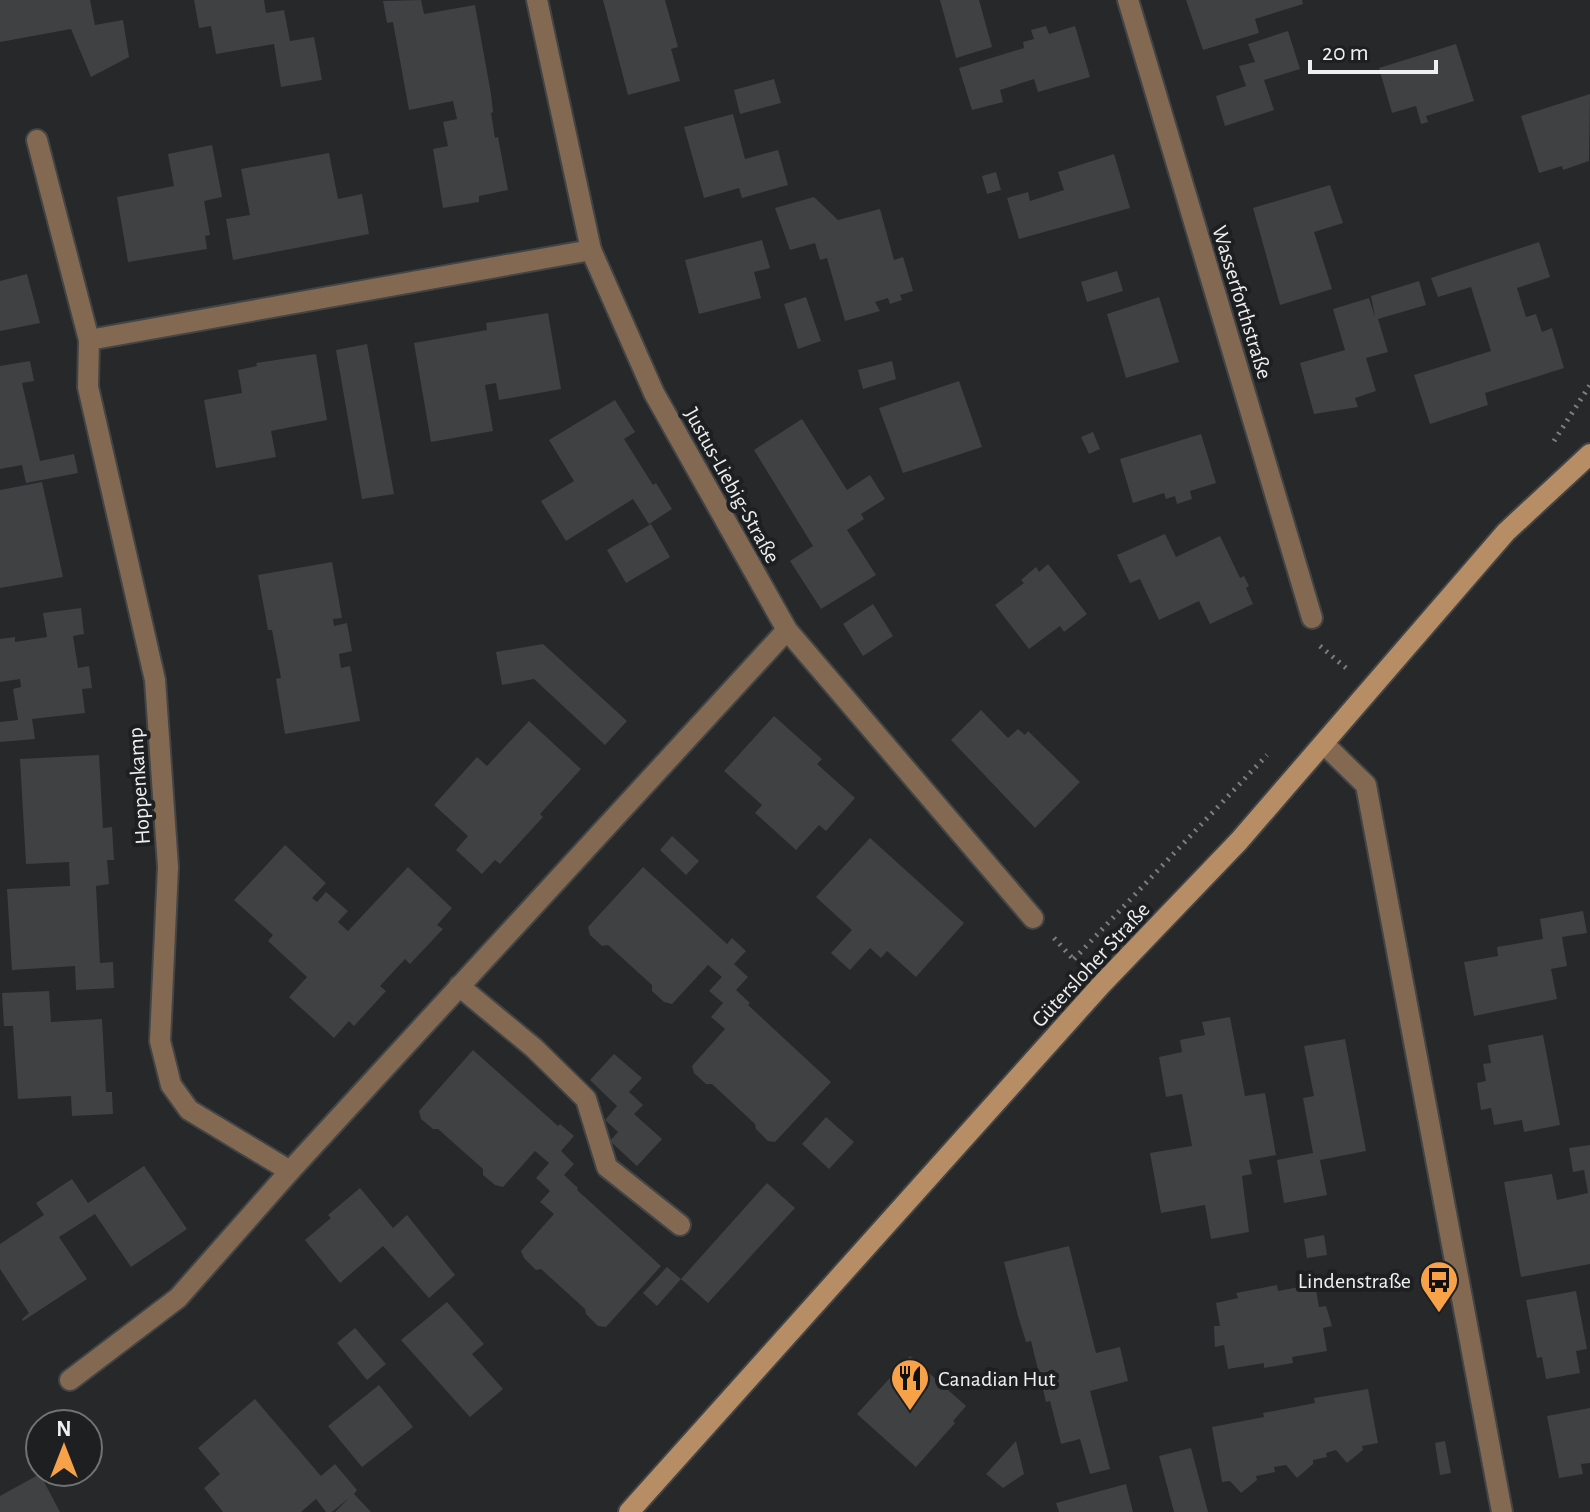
<svg xmlns="http://www.w3.org/2000/svg" width="1590" height="1512" font-family="'Alegreya Sans',sans-serif">
<style>
.building{fill:#3f4143}
.lines{fill:none;stroke-linecap:round;stroke-linejoin:round}
.lane-casing{stroke:#424446;stroke-width:24}
.street-casing{stroke:#424446;stroke-width:24}
.secondary-casing{stroke:#424446;stroke-width:24}
.path{stroke:#7c7d7f;stroke-width:5;stroke-dasharray:2 6;stroke-linecap:butt}
.lane{stroke:#836951;stroke-width:20}
.street{stroke:#836951;stroke-width:20}
.secondary{stroke:#b78d66;stroke-width:20}
.labels{text-anchor:middle;stroke-width:8;stroke-linejoin:round;paint-order:stroke}
.street-label{font-size:22px;fill:#eeeff0;stroke:#1d1f21}
.poi-label{font-size:22px;fill:#eeeff0;stroke:#1d1f21;text-anchor:end}
</style>
<rect width="100%" height="100%" fill="#26282a"/>
<!-- building -->
<g class="building">
<polygon points="0,0 90,0 95,25 123,20 129,57 91,77 71,29 0,42"/>
<polygon points="194,0 264,0 266,13 284,10 290,41 314,37 322,80 281,87 274,44 216,54 211,26 199,28"/>
<polygon points="421,0 424,14 475,5 491,94 493,112 491,113 495,138 498,137 508,190 479,196 479,202 443,208 433,149 448,146 443,122 457,119 453,101 409,110 393,22 387,23 383,1"/>
<polygon points="603,0 665,0 678,47 671,49 680,81 628,95"/>
<polygon points="940,0 979,0 992,47 956,58"/>
<polygon points="1186,0 1302,0 1303,4 1255,19 1259,33 1203,50"/>
<polygon points="1046,26 1049,34 1075,26 1090,77 1038,92 1034,79 1000,90 1003,102 972,110 959,68 1024,48 1023,42 1034,39 1031,30"/>
<polygon points="1288,31 1300,69 1264,80 1274,110 1225,126 1216,96 1246,86 1239,66 1255,62 1248,44"/>
<polygon points="1456,44 1474,101 1426,116 1428,122 1421,124 1416,106 1392,113 1379,68"/>
<polygon points="774,79 781,103 740,114 734,90"/>
<polygon points="1590,94 1589,161 1563,170 1562,166 1539,173 1521,116"/>
<polygon points="733,114 745,159 778,150 788,185 742,198 739,188 704,198 684,127"/>
<polygon points="212,145 222,197 204,201 210,235 205,236 207,249 128,262 117,197 174,186 168,154"/>
<polygon points="329,153 338,199 362,194 369,234 233,260 226,219 250,215 241,169"/>
<polygon points="1114,154 1130,208 1019,239 1007,198 1028,192 1030,201 1064,190 1058,172"/>
<polygon points="996,172 1001,190 987,194 982,176"/>
<polygon points="1330,185 1343,223 1314,232 1332,289 1280,305 1253,208"/>
<polygon points="814,197 838,220 880,209 894,260 903,257 913,291 900,295 902,300 890,304 888,298 875,302 880,311 845,321 827,258 820,260 815,243 790,250 775,208"/>
<polygon points="762,240 770,268 754,272 761,298 699,314 685,260"/>
<polygon points="1539,242 1550,277 1517,288 1526,317 1536,314 1542,332 1552,328 1564,368 1485,393 1488,405 1430,424 1414,375 1491,351 1471,287 1438,297 1431,278"/>
<polygon points="1117,271 1123,291 1087,302 1081,282"/>
<polygon points="27,274 40,323 0,331 0,281"/>
<polygon points="1419,281 1426,305 1378,319 1388,352 1366,358 1376,391 1355,398 1358,407 1314,414 1300,363 1345,350 1333,309 1369,298 1375,317 1371,296"/>
<polygon points="806,297 821,341 798,349 784,304"/>
<polygon points="1159,297 1179,362 1126,378 1107,314"/>
<polygon points="548,313 561,389 499,400 496,383 485,385 493,431 431,442 414,343 487,330 486,323"/>
<polygon points="367,344 394,494 362,499 336,350"/>
<polygon points="316,354 327,420 271,431 276,457 216,468 204,400 242,393 238,370 257,366 256,363"/>
<polygon points="30,361 34,381 22,383 40,461 74,454 78,473 26,483 22,465 0,469 0,366"/>
<polygon points="892,361 896,379 863,389 858,370"/>
<polygon points="959,381 982,447 903,473 879,408"/>
<polygon points="615,400 635,432 624,439 653,485 656,483 672,509 649,524 633,499 566,541 541,501 574,481 549,440"/>
<polygon points="802,419 847,490 870,475 885,499 861,514 864,519 847,530 876,575 821,609 790,561 813,546 754,450"/>
<polygon points="1093,432 1100,449 1089,454 1081,437"/>
<polygon points="1201,434 1216,483 1190,491 1192,499 1177,504 1175,496 1166,499 1164,493 1133,503 1120,459"/>
<polygon points="42,482 63,577 0,588 0,490"/>
<polygon points="651,524 670,557 626,583 607,550"/>
<polygon points="1165,534 1176,557 1220,536 1240,578 1244,576 1249,586 1246,588 1253,604 1210,624 1199,601 1159,620 1140,579 1130,583 1117,555"/>
<polygon points="332,562 342,618 333,619 334,626 347,623 352,651 339,654 341,668 350,666 360,721 285,734 276,679 281,678 272,630 268,630 258,575"/>
<polygon points="1048,564 1087,614 1064,632 1060,626 1029,649 995,605 1024,583 1021,580 1036,567 1039,572"/>
<polygon points="873,604 893,636 863,656 843,624"/>
<polygon points="81,608 84,634 73,636 78,668 89,666 92,688 82,689 85,713 32,719 35,739 0,742 0,722 18,720 13,689 21,687 20,679 0,682 0,639 15,637 15,642 47,637 43,613"/>
<polygon points="543,644 627,721 605,745 534,679 502,685 496,652"/>
<polygon points="981,710 1008,738 1018,729 1025,735 1028,731 1080,782 1035,828 951,740"/>
<polygon points="774,716 822,759 817,764 855,798 826,831 819,825 796,850 755,813 762,805 724,771"/>
<polygon points="529,721 581,769 540,814 543,817 500,864 495,860 482,874 456,850 468,836 434,805 477,757 487,766"/>
<polygon points="99,755 103,828 112,827 114,860 107,860 109,884 96,886 100,963 113,962 114,988 76,990 75,966 12,970 7,889 70,886 69,862 26,864 20,759"/>
<polygon points="672,836 699,861 686,875 660,850"/>
<polygon points="870,838 964,923 916,977 887,951 881,958 870,948 850,970 831,953 852,930 816,897"/>
<polygon points="285,845 326,883 312,898 317,902 326,892 348,911 338,922 348,931 408,867 452,908 437,925 443,929 410,964 405,959 380,986 386,991 354,1026 349,1021 334,1038 289,997 307,977 268,941 273,935 234,900"/>
<polygon points="643,867 727,944 732,938 746,951 734,964 748,977 736,990 750,1003 748,1005 831,1082 775,1142 768,1141 756,1129 755,1124 712,1084 706,1084 694,1073 692,1066 725,1029 711,1017 723,1003 709,991 722,977 708,965 672,1004 664,1002 652,991 652,985 608,945 602,946 590,935 588,927"/>
<polygon points="1583,911 1587,933 1562,937 1567,966 1551,969 1557,999 1474,1016 1464,962 1498,956 1497,947 1543,939 1540,919"/>
<polygon points="49,991 51,1022 102,1019 106,1092 112,1092 113,1114 72,1116 71,1096 18,1099 13,1026 4,1026 2,993"/>
<polygon points="1230,1017 1245,1096 1265,1093 1276,1155 1249,1160 1252,1174 1242,1176 1249,1232 1211,1239 1205,1205 1161,1213 1150,1153 1192,1146 1182,1094 1166,1097 1159,1057 1182,1052 1180,1040 1205,1035 1202,1022"/>
<polygon points="1543,1035 1560,1125 1524,1132 1522,1120 1494,1125 1491,1108 1481,1110 1477,1083 1486,1081 1483,1064 1491,1063 1488,1045"/>
<polygon points="1345,1039 1366,1151 1320,1160 1327,1195 1284,1203 1277,1160 1313,1153 1303,1098 1314,1096 1304,1046"/>
<polygon points="473,1050 558,1126 560,1124 574,1136 561,1151 574,1164 564,1175 578,1188 577,1190 661,1266 606,1327 598,1326 586,1314 585,1309 541,1269 536,1270 524,1258 521,1251 554,1214 540,1202 550,1191 536,1178 549,1163 535,1151 503,1187 495,1185 483,1175 483,1169 438,1129 433,1129 421,1119 419,1111"/>
<polygon points="614,1054 642,1078 629,1092 643,1105 634,1114 662,1139 637,1166 610,1141 618,1132 605,1120 617,1106 590,1080"/>
<polygon points="826,1117 854,1142 829,1169 802,1144"/>
<polygon points="1590,1145 1590,1264 1521,1277 1504,1182 1552,1174 1557,1200 1588,1193 1584,1170 1573,1172 1569,1148"/>
<polygon points="144,1166 187,1229 131,1267 95,1214 59,1237 87,1279 23,1321 22,1319 29,1313 0,1269 0,1244 44,1215 36,1203 72,1179 88,1203"/>
<polygon points="767,1183 795,1208 708,1303 681,1279"/>
<polygon points="360,1188 393,1228 407,1215 455,1275 429,1298 383,1246 340,1283 305,1240 331,1218 328,1215"/>
<polygon points="1324,1235 1327,1255 1307,1258 1304,1239"/>
<polygon points="1069,1246 1096,1353 1120,1347 1128,1381 1090,1391 1110,1469 1090,1474 1080,1439 1061,1444 1050,1401 1046,1402 1031,1341 1026,1342 1018,1316 1004,1262"/>
<polygon points="667,1267 681,1279 657,1306 643,1293"/>
<polygon points="1315,1284 1319,1307 1326,1306 1332,1326 1323,1328 1327,1351 1292,1357 1293,1363 1264,1368 1264,1363 1228,1369 1224,1345 1215,1347 1214,1326 1220,1326 1216,1303 1238,1298 1236,1293 1277,1285 1278,1291"/>
<polygon points="1576,1291 1587,1349 1576,1351 1580,1373 1546,1379 1542,1357 1537,1358 1526,1300"/>
<polygon points="447,1302 484,1344 472,1354 503,1389 470,1417 401,1340"/>
<polygon points="355,1328 386,1364 367,1380 337,1343"/>
<polygon points="910,1356 966,1406 953,1421 955,1423 916,1467 857,1414"/>
<polygon points="379,1385 413,1427 362,1467 328,1426"/>
<polygon points="1368,1389 1378,1443 1362,1446 1363,1450 1347,1463 1336,1450 1326,1453 1327,1457 1313,1460 1313,1464 1297,1478 1286,1465 1274,1467 1275,1472 1256,1476 1257,1480 1241,1493 1230,1481 1222,1482 1212,1427 1264,1417 1263,1413 1315,1403 1314,1398"/>
<polygon points="255,1399 321,1476 335,1464 357,1490 354,1494 371,1512 335,1512 349,1498 332,1512 326,1512 316,1499 301,1512 223,1512 204,1488 220,1474 198,1448"/>
<polygon points="1590,1408 1590,1463 1581,1464 1583,1474 1559,1478 1547,1416"/>
<polygon points="1016,1441 1024,1474 1003,1488 986,1474"/>
<polygon points="1445,1441 1451,1473 1440,1475 1435,1443"/>
<polygon points="1191,1448 1208,1512 1174,1512 1159,1456"/>
<polygon points="40,1474 60,1512 0,1512 0,1496"/>
<polygon points="1126,1484 1133,1512 1059,1512 1056,1503"/>
</g>
<g class="lines">
<defs>
<polyline id="lane" points="459,986 534,1048 586,1099 607,1167 680,1225"/>
<g id="street">
<polyline points="537,0 591,250 654,393 787,630 1033,918"/>
<polyline points="1128,0 1312,618"/>
<polyline points="37,140 89,340 88,387 155,680 168,867 160,1041 171,1085 189,1110 290,1171"/>
<polyline points="89,340 591,250"/>
<polyline points="1324,744 1366,785 1502,1512"/>
<polyline points="70,1380 178,1298 290,1171 787,630"/>
</g>
<polyline id="secondary" points="629,1512 1101,985 1239,841 1506,532 1590,454"/>
</defs>
<!-- lane casing -->
<use href="#lane" class="lane-casing"/>
<!-- street casing -->
<use href="#street" class="street-casing"/>
<!-- secondary casing -->
<use href="#secondary" class="secondary-casing"/>
<!-- path -->
<g class="path">
<polyline points="1554,441 1590,385"/>
<polyline points="1320,646 1346,668"/>
<polyline points="1054,938 1074,960"/>
<polyline points="1074,959 1267,755"/>
</g>
<!-- lane -->
<use href="#lane" class="lane"/>
<!-- street -->
<use href="#street" class="street"/>
<!-- secondary -->
<use href="#secondary" class="secondary"/>
</g>
<!-- icons -->
<defs>
<symbol id="bus-pin" viewBox="-11 -11 22 30"><path d="M0 17L-7.5 6A9.5 9.5 0 1 1 7.5 6Z" fill="#f7a148" stroke="#1d1f21"/><path d="M-5-6H5V4H4V6H2V4H-2V6H-4V4H-5ZM-3.5-4V0h7V-4ZM-3.5 1.2v1.5H-2V1.2ZM2 1.2v1.5H3.5V1.2Z" fill="#111"/></symbol>
<symbol id="restaurant-pin" viewBox="-11 -11 22 30"><path d="M0 17L-7.5 6A9.5 9.5 0 1 1 7.5 6Z" fill="#f7a148" stroke="#1d1f21"/><path d="M-5-6h1v4h1v-4h1v4h1v-4h1v5L-1.5 .5V6h-2V.5L-5-1ZM5-6V6H3V1.5H1.5Q1.5-4 5-6Z" fill="#111"/></symbol>
</defs>
<g fill-rule="evenodd">
<use href="#bus-pin" x="1417" y="1258" width="44" height="60"/>
<use href="#restaurant-pin" x="888" y="1356" width="44" height="60"/>
</g>
<g class="labels">
<!-- street labels -->
<g class="street-label">
<text transform="translate(1243 302) rotate(73)" y="8">Wasserforthstraße</text>
<text transform="translate(733 485) rotate(61)" y="8">Justus-Liebig-Straße</text>
<text transform="translate(138 786) rotate(-94)" y="8">Hoppenkamp</text>
<text transform="translate(1090 964) rotate(-47)" y="8">Gütersloher Straße</text>
</g>
<!-- poi labels -->
<g class="poi-label">
<text x="1411" y="1288">Lindenstraße</text>
<text x="938" y="1386" text-anchor="start">Canadian Hut</text>
</g>
</g>
<!-- north arrow -->
<g transform="translate(64 1448)"><circle r="38" fill="#1d1f21" stroke="#717274" stroke-width="2"/>
<path d="M0-6L14 30L0 20L-14 30Z" fill="#f7a148"/>
<text y="-12" font-size="22" font-weight="bold" text-anchor="middle" fill="#eeeff0">N</text>
</g>
<!-- scale -->
<path d="M1310 60v12h126v-12" fill="none" stroke="#eeeff0" stroke-width="4"/>
<text x="1322" y="60" font-size="24" fill="#eeeff0" stroke="#1d1f21" stroke-width="6" paint-order="stroke">20 m</text>
</svg>
